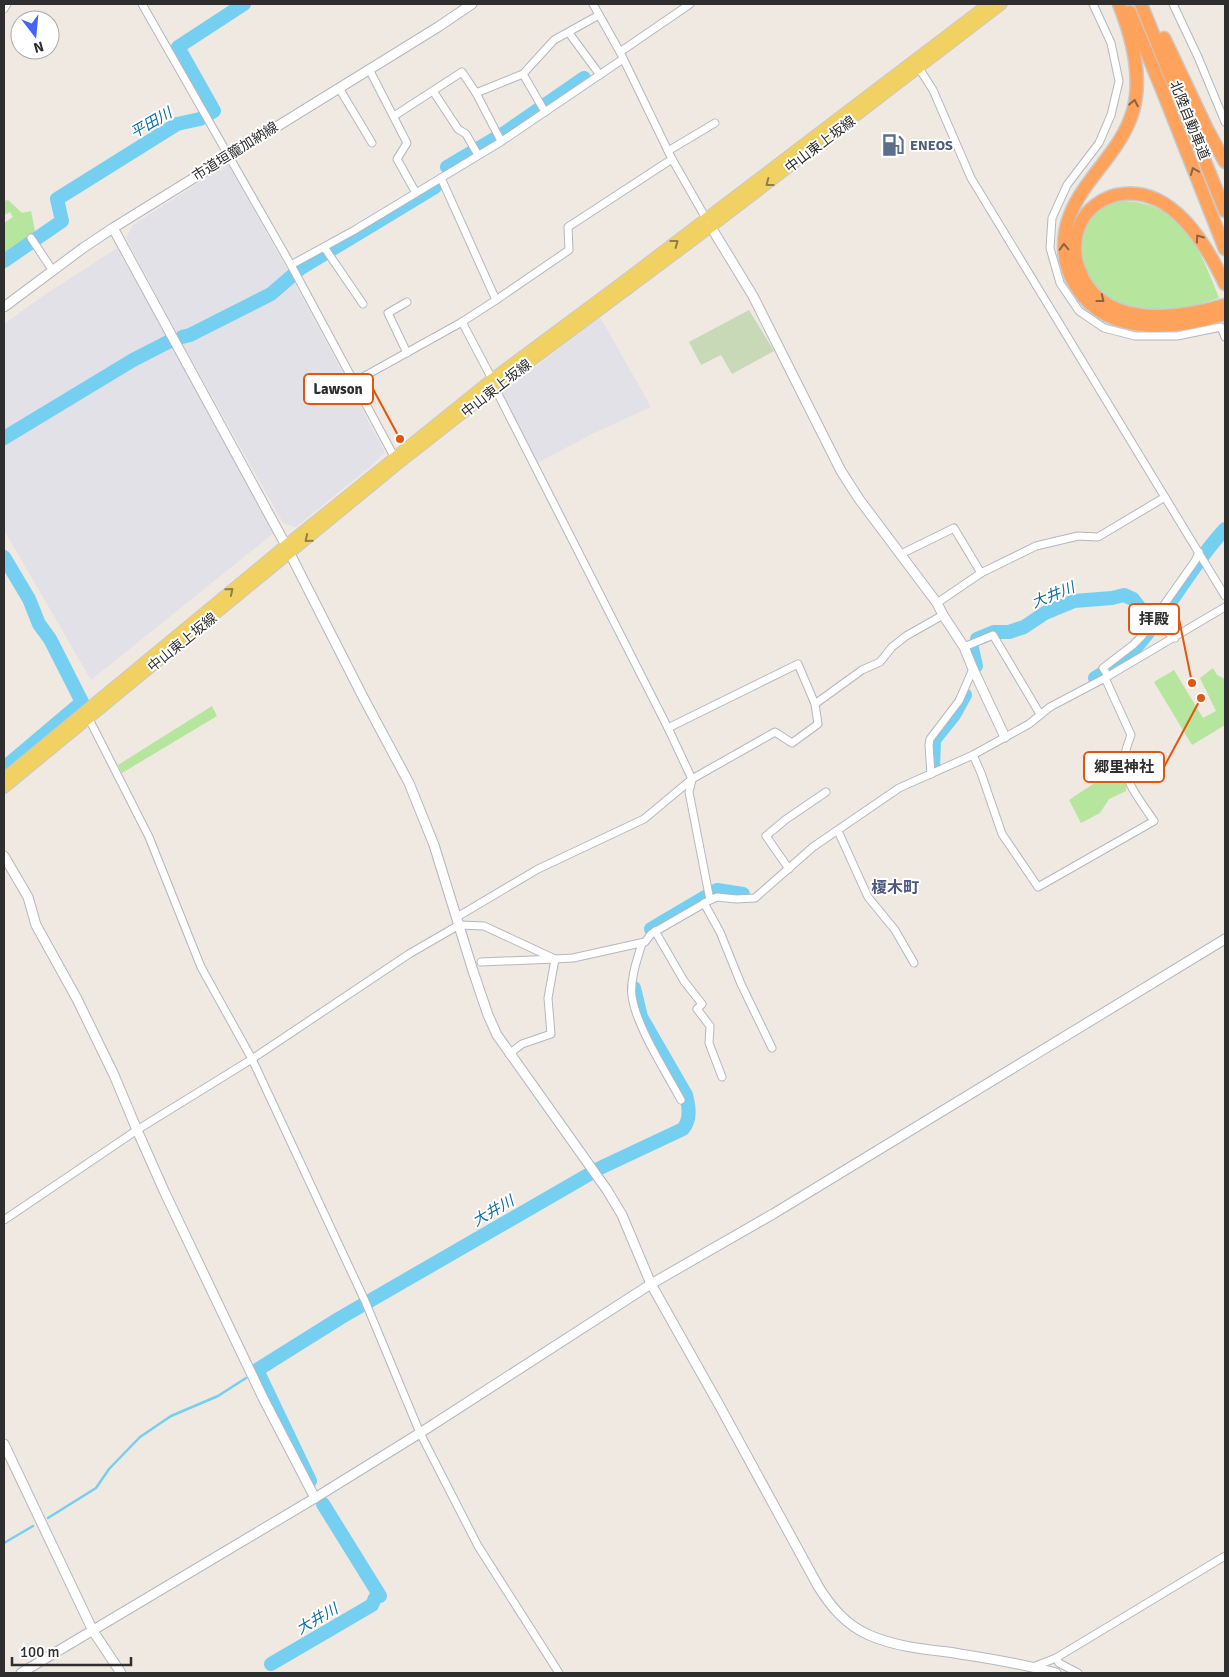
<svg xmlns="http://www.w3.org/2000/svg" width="1229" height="1677" font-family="Signika,'Noto Sans JP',sans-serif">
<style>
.industrial{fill:#e3e1e8}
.green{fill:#b6e59e}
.cemetery{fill:#c8d9b8}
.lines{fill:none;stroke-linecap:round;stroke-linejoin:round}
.stream{stroke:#75cff0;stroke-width:2.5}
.river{stroke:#75cff0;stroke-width:14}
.street-casing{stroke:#b4b7c1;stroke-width:9}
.secondary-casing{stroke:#b4b7c1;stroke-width:11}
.primary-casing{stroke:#c9c9c9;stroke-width:12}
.highway-casing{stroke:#c9c9c9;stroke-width:15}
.street{stroke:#fff;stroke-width:7}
.secondary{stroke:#fff;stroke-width:9}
.primary{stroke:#f2d163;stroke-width:10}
.highway{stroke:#ffa35c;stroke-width:12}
.oneway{stroke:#8c6343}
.oneway2{stroke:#908048}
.labels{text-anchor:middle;stroke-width:4;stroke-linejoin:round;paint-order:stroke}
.street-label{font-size:14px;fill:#2e2e2e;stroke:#fff}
.service-label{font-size:14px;font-weight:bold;fill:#4e5e75;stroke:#fff;text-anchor:start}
.water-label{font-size:15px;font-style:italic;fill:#0d6fa3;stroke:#fff}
.quarter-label{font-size:16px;font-weight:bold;fill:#4d5680;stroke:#fff}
.leader{fill:none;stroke:#df570e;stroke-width:2}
.callout-dot{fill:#df570e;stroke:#fff;stroke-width:2}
.callout{fill:#fff;stroke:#df570e;stroke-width:2}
.callout-label{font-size:15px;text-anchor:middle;font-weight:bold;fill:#2e2e2e}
</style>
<rect width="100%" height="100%" fill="#efe9e1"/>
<!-- industrial -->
<g class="industrial">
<polygon points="228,164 294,282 385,452 372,465 296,527 283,523 187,352 126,238 133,225"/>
<polygon points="117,248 275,532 91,680 4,530 4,324 43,296"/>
<polygon points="600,317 651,407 592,434 537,463 501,393"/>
</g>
<!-- green -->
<g class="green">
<polygon points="8,200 22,213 31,211 35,231 4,255 4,223 13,217 10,212 4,215 4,201"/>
<path d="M 1122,201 C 1183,202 1200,250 1219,298 C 1185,309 1153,316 1118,304 C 1086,291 1066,243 1093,216 C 1096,213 1100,208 1104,206 C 1109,203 1116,202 1122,201 Z"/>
<polygon points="1213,668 1217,675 1225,679 1225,725 1192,745 1154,682 1174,670 1203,718 1216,711 1200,678"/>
<polygon points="212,706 217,716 122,773 118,765"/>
<polygon points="1110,760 1126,785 1126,791 1109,799 1100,813 1081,823 1069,800 1096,782 1092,771"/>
</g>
<!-- cemetery -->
<polygon class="cemetery" points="749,310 774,351 732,374 721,355 701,365 689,342"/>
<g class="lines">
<!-- stream -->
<g class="stream">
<polyline points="48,1518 96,1488 109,1469 140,1437 171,1416 218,1396 246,1378"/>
<polyline points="4,1543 33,1526"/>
</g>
<!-- river -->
<g class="river">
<polyline points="447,167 506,132 584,78"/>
<polyline points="4,261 62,221 57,199 177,124 200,119 214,111 178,47 244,4"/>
<polyline points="182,337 190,335 271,294 301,268 435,187"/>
<polyline points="4,438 133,360 170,341"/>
<polyline points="4,557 29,599 39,624 50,639 82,702 4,768"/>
<polyline points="977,639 994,632 1009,632 1024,627 1045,613 1074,601 1112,598 1124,595 1133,599 1146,616"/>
<polyline points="972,648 976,666"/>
<path d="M 1095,678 C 1110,669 1127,658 1138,645 C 1170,609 1192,564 1225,529"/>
<polyline points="933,769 934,740 954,715 965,695"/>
<polyline points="651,929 717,890 743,894"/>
<path d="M 310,1481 L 257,1370 L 340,1318 L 600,1168 L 683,1129 C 691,1119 689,1107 686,1095 L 641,1017 L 634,988"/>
<polyline points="323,1504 380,1596"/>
<polyline points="271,1664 372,1605 375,1598"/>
</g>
<defs>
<g id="street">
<polyline points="142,4 291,265 396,460"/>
<polyline points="593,4 620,52 672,159 708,222"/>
<polyline points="1093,4 1111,43 1119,81 1111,115 1099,143 1067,185 1052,218 1050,248 1060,283 1079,311 1104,328 1135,336 1177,336 1221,327 1225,337"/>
<polyline points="1173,4 1198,57 1225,122"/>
<polyline points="4,9 7,4"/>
<polyline points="569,33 600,75"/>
<polyline points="620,52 690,4"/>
<polyline points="917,65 933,90 971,178 1225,596"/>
<polyline points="369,69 407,143 397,159 416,193"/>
<polyline points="523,74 554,40 599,15"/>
<polyline points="339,88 372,143"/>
<polyline points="433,91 458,129 466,134 478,155"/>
<polyline points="394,116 462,72 476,93"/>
<polyline points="501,141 476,93 523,74 545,112"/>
<polyline points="668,151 715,123"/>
<polyline points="441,178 496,300 462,322 491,377 497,392 668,728"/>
<polyline points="31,238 53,271"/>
<polyline points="324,247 363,304"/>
<polyline points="291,265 353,231 499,143 623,59"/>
<polyline points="496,300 569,250 568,227 672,159"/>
<polyline points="407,353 388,313 407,302"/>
<polyline points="354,382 462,322"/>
<polyline points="901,554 954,528 981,573 1036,546 1078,536 1098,537 1165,497"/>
<polyline points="937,603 981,573"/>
<polyline points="1152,620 1175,638"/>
<polyline points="964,647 993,635 1040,714"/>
<polyline points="1108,676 1103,668 1133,645 1142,636 1195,561 1199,552"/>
<polyline points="815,704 798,664 668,728 692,779 775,732 792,743 818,724 815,704 862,670 880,662 892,647 906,636 943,615"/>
<polyline points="87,715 149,837 201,967 252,1059 365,1301 420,1433 478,1546 559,1673"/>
<path d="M 973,755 L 981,773 L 1002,834 L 1038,887 L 1154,821 C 1144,806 1123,780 1124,762 C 1124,753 1128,743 1131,735 L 1105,678"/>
<polyline points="931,774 929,745 930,739 959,701 973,669"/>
<polyline points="692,780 689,792 710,900"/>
<polyline points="838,831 868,897 895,930 914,963"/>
<polyline points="789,869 766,836 785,820 826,792"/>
<polyline points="704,903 720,932 741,984 772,1048"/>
<polyline points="457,917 538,869 644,819 692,779"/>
<polyline points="655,931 684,981 702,1004 697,1009 710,1026 709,1043 722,1077"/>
<path d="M 642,943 C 637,960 630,979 632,996 C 636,1026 666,1072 681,1100"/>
<polyline points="481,962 555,959 548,998 551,1034 522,1044 509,1054"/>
<polyline points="4,1220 137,1130 252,1059 409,954 459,925 484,926 555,959 573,958 645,942 651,934 710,900 717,897 736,899 755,898 813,847 899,788 973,755 1029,724 1050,707 1105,678 1225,607"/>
<polyline points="1056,1658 1059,1663 1078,1673"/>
<polyline points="1033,1667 1056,1658 1225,1556"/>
</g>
<g id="secondary">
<polyline points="711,227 753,296 841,471 859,499 937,603 943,615 964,647 973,669 1005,737"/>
<path d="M 113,228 L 283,540 L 363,697 L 409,783 L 434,845 L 473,971 L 488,1015 L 497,1035 L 607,1190 L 622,1215 L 651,1284 L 718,1403 L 818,1586 C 831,1607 846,1625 869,1635 C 894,1646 922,1649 948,1652 C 984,1658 1021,1663 1056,1673"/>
<polyline points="4,307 83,248 113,228 438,27 472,4"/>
<polyline points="4,856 28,897 36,925 77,999 114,1075 137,1130 165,1193 263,1398 315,1498"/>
<polyline points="4,1444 93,1631 121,1673"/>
<polyline points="21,1673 315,1498 420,1433 651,1284 773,1214 1225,939"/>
</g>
<g id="primary">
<polyline points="4,778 286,545 492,379 625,280 988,4"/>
<polyline points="4,788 398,464 495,388 711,227 1002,4"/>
</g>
<g id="highway">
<path d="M 1119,4 C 1132,37 1143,76 1133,111 C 1121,152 1085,177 1070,215 C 1062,235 1062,258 1071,277 C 1099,338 1172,331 1225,314"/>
<polyline points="1141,4 1225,211"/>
<polyline points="1130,12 1163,92 1225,249"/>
<polyline points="1164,38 1207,129 1225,162"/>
<path d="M 1225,284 C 1206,244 1171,183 1116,195 C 1102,199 1088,208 1081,222 C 1074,237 1073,254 1079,269 C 1100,330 1177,319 1225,305"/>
</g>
</defs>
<!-- street casing -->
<use href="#street" class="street-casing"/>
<!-- secondary casing -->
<use href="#secondary" class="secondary-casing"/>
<!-- primary casing -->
<use href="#primary" class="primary-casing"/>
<!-- highway casing -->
<use href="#highway" class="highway-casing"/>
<!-- street -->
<use href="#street" class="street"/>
<!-- secondary -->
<use href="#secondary" class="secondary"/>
<!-- primary -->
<use href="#primary" class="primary"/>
<!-- highway -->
<use href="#highway" class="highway"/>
</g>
<!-- one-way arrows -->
<defs><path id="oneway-chevron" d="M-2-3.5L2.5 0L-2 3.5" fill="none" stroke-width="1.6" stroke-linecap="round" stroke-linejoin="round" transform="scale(1.25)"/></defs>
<g class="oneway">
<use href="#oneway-chevron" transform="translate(1134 103) rotate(-79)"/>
<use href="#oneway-chevron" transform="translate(1194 171) rotate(-112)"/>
<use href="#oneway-chevron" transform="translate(1199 238) rotate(-126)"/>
<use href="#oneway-chevron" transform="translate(1064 247) rotate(-92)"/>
<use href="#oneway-chevron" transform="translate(1101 299) rotate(38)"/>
</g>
<g class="oneway2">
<use href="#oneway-chevron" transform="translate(769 183) rotate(143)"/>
<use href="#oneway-chevron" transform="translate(675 243) rotate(-37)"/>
<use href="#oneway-chevron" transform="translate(308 539) rotate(140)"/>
<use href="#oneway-chevron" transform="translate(230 591) rotate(-40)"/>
</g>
<!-- icons -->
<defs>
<symbol id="fuel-bare" viewBox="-9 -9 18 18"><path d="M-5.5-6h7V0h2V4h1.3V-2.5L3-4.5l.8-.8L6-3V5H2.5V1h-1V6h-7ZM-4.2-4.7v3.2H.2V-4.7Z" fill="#5c6f8a" stroke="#fff" stroke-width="2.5" paint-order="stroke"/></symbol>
</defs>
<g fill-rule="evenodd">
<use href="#fuel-bare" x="877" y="129" width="32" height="32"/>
</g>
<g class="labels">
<!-- street labels -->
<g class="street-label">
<text transform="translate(1190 120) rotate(68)" y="5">北陸自動車道</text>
<text transform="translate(820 144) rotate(-37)" y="5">中山東上坂線</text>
<text transform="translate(235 151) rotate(-32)" y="5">市道垣籠加納線</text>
<text transform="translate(496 388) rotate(-38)" y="5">中山東上坂線</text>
<text transform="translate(182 642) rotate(-39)" y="5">中山東上坂線</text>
</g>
<!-- service labels -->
<g class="service-label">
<text x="910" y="150">ENEOS</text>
</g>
<!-- water labels -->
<g class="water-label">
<text transform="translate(151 123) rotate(-30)" y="5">平田川</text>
<text transform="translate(1053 595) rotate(-22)" y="5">大井川</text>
<text transform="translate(493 1211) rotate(-30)" y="5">大井川</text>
<text transform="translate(317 1619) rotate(-30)" y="5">大井川</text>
</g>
<!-- quarter labels -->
<g class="quarter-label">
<text x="895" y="893">榎木町</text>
</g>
</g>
<!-- callouts -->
<path class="leader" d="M400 439L373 389M1192 683L1179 619M1201 698L1164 767"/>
<g class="callout-dot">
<circle cx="400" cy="439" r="5"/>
<circle cx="1192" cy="683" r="5"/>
<circle cx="1201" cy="698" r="5"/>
</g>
<g class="callout">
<rect x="304" y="374" width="69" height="30" rx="5"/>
<rect x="1129" y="604" width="50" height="30" rx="5"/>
<rect x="1084" y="752" width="80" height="30" rx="5"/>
</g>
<g class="callout-label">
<text x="338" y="394">Lawson</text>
<text x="1154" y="624">拝殿</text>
<text x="1124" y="772">郷里神社</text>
</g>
<!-- border -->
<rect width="1229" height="1677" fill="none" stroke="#2e2e2e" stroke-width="10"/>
<!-- north arrow -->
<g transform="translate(35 35) rotate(164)"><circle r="24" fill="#ffffff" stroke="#ababab"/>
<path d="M0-4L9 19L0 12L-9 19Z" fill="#4264fb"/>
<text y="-8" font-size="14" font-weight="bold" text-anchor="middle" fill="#2e2e2e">N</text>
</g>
<!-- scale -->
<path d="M12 1657v8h119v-8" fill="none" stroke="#2e2e2e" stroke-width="2.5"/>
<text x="20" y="1657" font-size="15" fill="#2e2e2e" stroke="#ffffff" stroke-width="4" paint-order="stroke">100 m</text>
</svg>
